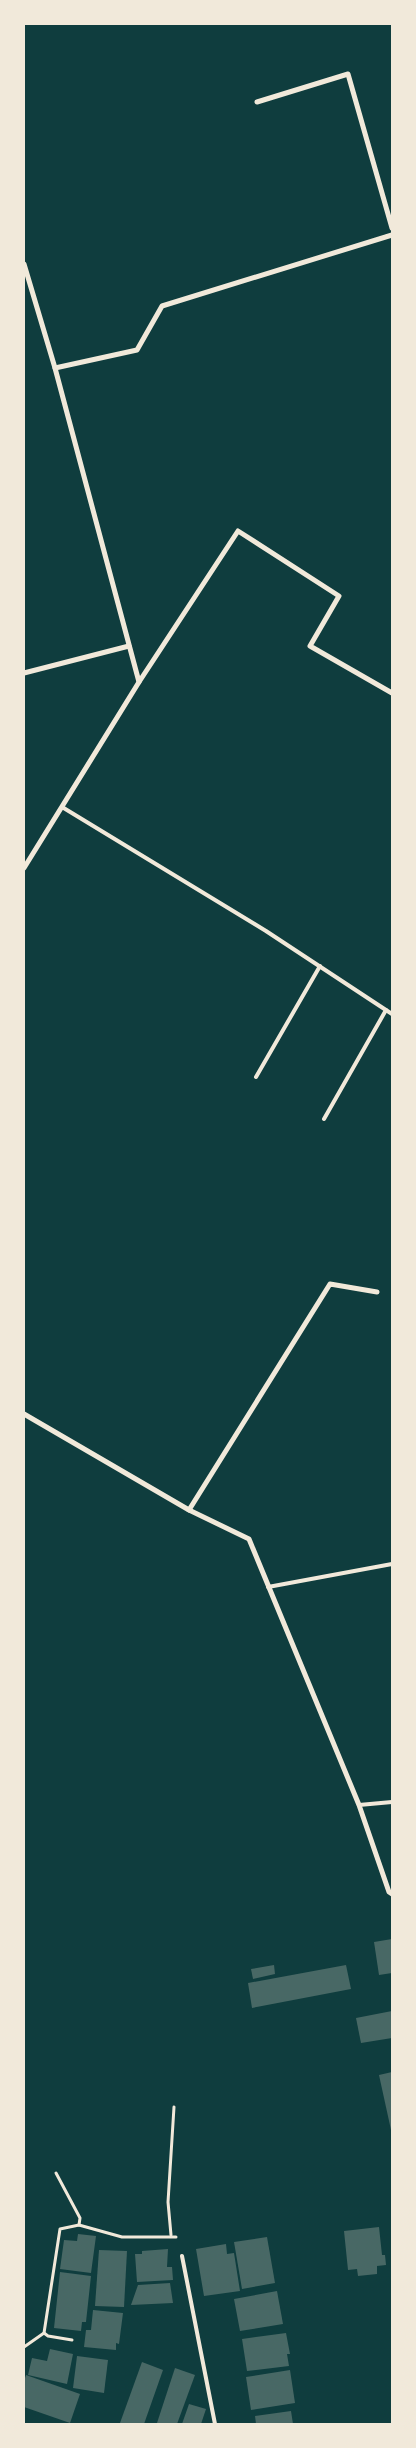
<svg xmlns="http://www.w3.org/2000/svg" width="416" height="2448" font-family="'DejaVu Sans',sans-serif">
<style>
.building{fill:#486865}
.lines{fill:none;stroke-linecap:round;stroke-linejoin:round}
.path{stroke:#f1e9da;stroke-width:3}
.service{stroke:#f1e9da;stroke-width:4}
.minor{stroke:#f1e9da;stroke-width:5}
</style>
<rect width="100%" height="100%" fill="#0f3d3e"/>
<!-- building -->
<g class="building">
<polygon points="392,1939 392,1973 379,1975 374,1942"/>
<polygon points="274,1965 275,1974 253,1979 251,1969"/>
<polygon points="346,1965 351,1989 252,2008 248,1983"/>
<polygon points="392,2011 392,2038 361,2043 356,2018"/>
<polygon points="392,2072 392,2130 391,2130 379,2075"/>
<polygon points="379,2227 382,2255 385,2255 386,2265 377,2266 377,2274 358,2276 357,2269 348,2270 344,2231"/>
<polygon points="78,2234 96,2236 91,2273 60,2269 64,2240 77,2241"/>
<polygon points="267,2237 275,2283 242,2289 234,2242"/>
<polygon points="226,2244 227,2254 234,2253 240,2291 204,2296 196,2249"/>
<polygon points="168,2249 167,2267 172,2267 173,2280 137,2282 135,2254 142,2254 142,2251"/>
<polygon points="99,2250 127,2251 124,2307 95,2306"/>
<polygon points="60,2272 91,2276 86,2322 82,2322 81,2331 54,2328"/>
<polygon points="170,2283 173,2303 131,2305 138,2285"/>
<polygon points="277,2291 283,2324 240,2331 234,2299"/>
<polygon points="93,2310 123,2313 119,2344 116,2343 116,2350 84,2347 86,2330 91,2330"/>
<polygon points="286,2333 290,2354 287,2354 289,2366 247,2371 242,2339"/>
<polygon points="50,2349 73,2354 67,2384 28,2375 32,2358 47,2361"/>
<polygon points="77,2356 108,2360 104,2393 73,2388"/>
<polygon points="142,2362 163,2370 144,2424 123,2424 120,2423"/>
<polygon points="175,2368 195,2375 177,2424 160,2424 157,2423"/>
<polygon points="290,2370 295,2403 251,2410 246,2377"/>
<polygon points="26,2375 80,2394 70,2423 24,2407 24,2381"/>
<polygon points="189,2404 206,2409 201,2424 182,2424"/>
<polygon points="291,2411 293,2424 256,2424 255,2416"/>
</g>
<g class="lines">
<!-- path -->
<g class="path">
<polyline points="56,2173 80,2218 79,2225"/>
<polyline points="171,2235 168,2202 174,2107"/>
<polyline points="44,2333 48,2336 72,2340"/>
<polyline points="24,2347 44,2333 60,2229 79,2225 122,2237 176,2237"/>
</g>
<!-- service -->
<g class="service">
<polyline points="62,807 266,931 392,1014"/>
<polyline points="256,1077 320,966"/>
<polyline points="324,1119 386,1010"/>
<polyline points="268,1587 392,1564"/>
<polyline points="359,1805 392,1802"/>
<polyline points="182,2256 215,2424"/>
</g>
<!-- minor -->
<g class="minor">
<polyline points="257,102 348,74 392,228"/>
<polyline points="24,264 55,368 139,682 24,868"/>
<polyline points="55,368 137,350 162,306 392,235"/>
<polyline points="24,673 129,646"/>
<polyline points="139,682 238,531 339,596 310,646 392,693"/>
<polyline points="24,1414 189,1510 249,1539 359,1805 389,1892 392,1894"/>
<polyline points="189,1510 330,1284 377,1292"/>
</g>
</g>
<!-- border -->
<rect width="416" height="2448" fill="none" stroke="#f1e9da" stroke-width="50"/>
</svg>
